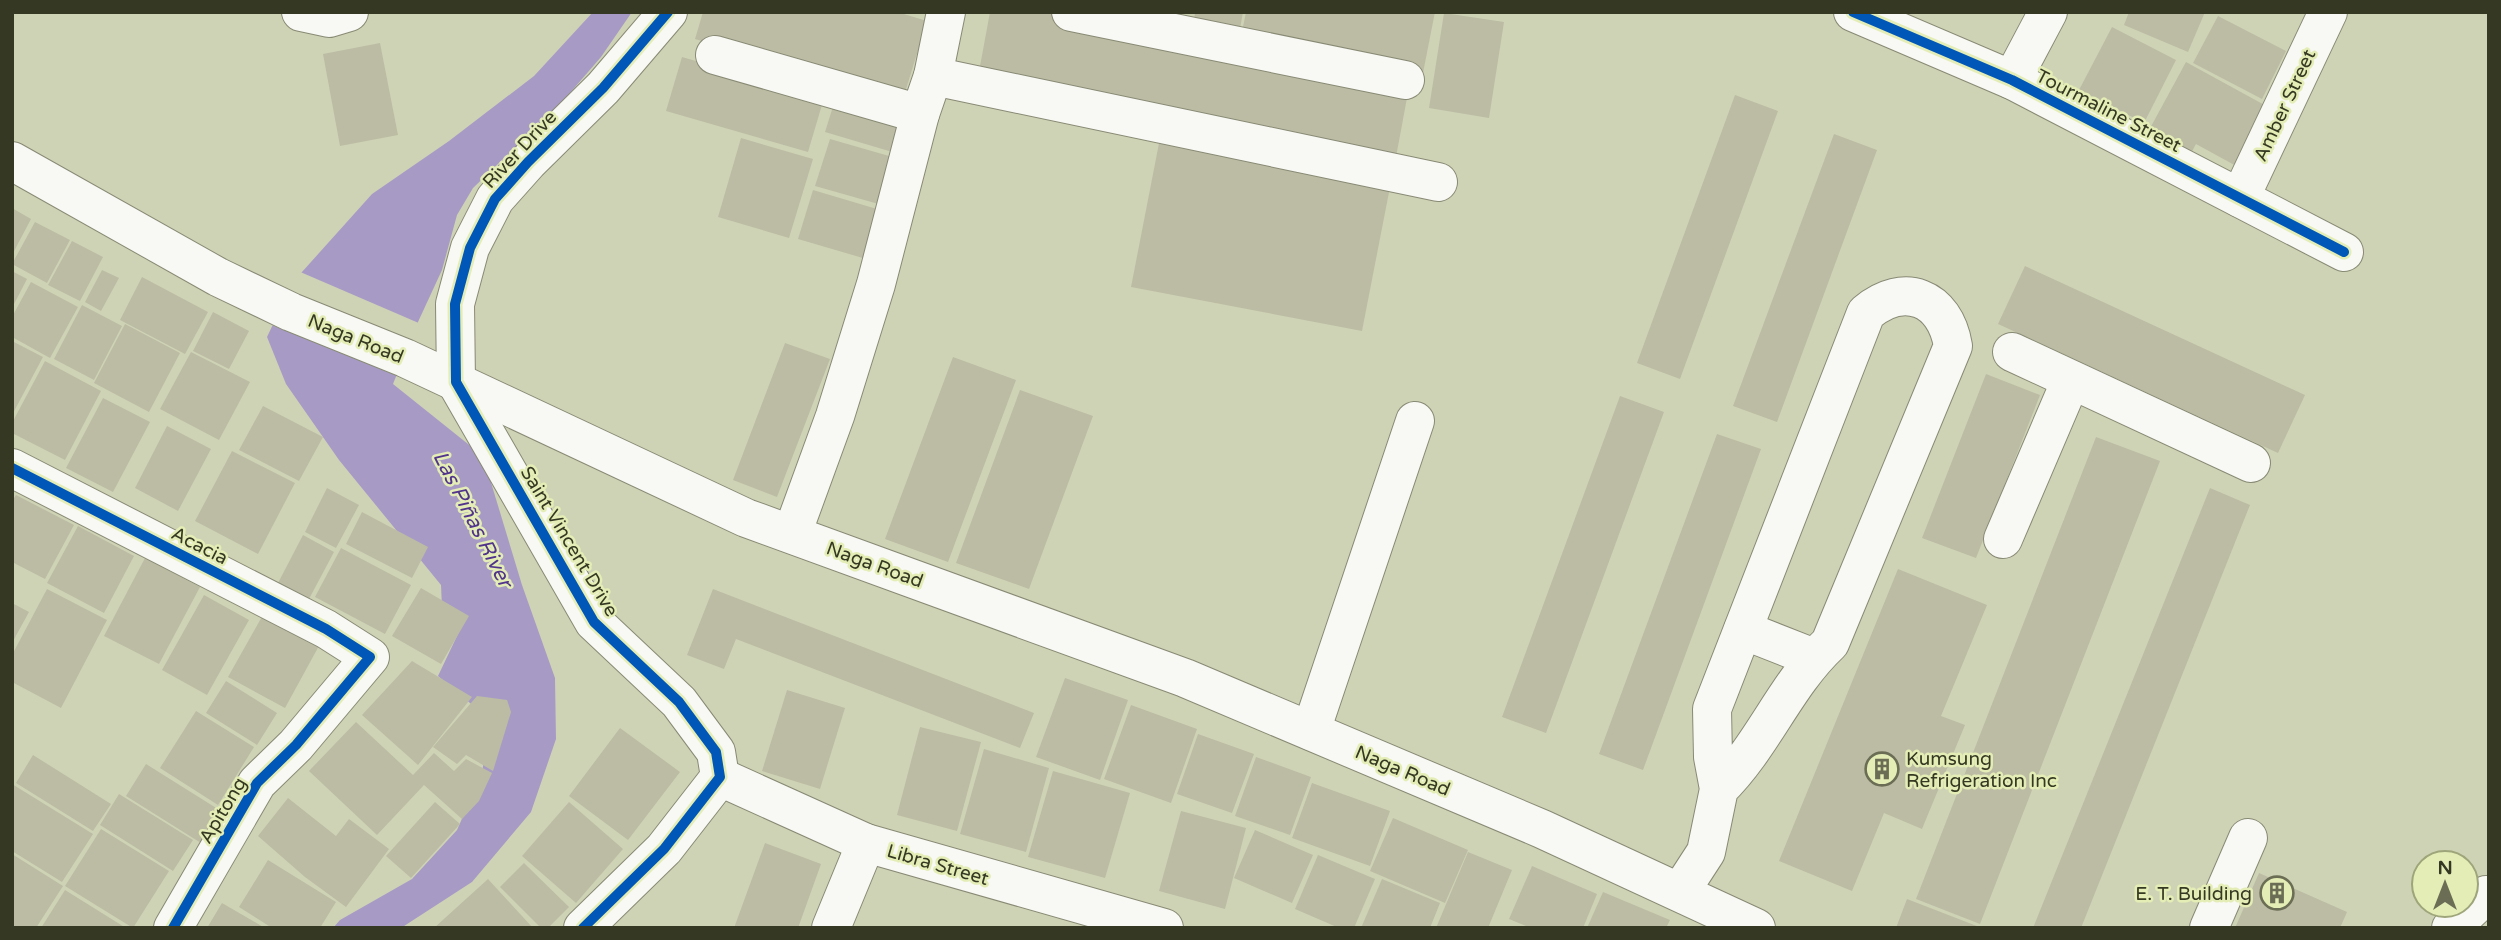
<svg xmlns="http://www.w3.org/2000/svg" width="2501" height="940" font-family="'Varela Round',sans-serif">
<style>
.water{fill:#a79bc6}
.pier{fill:#cfd3b5}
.building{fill:#bcbca4}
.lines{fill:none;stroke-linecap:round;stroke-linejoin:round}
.minor-casing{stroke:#888a74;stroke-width:40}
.major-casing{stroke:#888a74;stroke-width:40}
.minor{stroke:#f8f8f4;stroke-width:38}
.major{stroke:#f8f8f4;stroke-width:38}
.cycleway-casing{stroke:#e4edb5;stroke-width:15}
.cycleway{stroke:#0057b8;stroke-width:10}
.labels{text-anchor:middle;stroke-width:5;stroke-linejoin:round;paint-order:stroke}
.street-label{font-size:19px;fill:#353822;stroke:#e4edb5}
.poi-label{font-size:19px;fill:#353822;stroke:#e4edb5;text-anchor:start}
.water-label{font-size:21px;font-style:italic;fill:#51348c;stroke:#e4edb5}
</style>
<rect width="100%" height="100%" fill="#cfd3b5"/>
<!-- water -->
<polygon class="water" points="593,12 632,12 601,57 563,101 473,188 457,215 442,270 418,322 393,384 483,456 522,585 555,678 556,739 531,812 472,882 401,928 333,928 340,920 412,879 457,830 482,773 490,720 438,676 466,617 442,608 441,585 339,460 286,384 267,337 293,282 372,194 449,141 534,76"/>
<!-- pier -->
<polygon class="pier" points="298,271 421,324 400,377 269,324 290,280"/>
<!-- building -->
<g class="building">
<polygon points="703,12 897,12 927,21 903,99 695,39"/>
<polygon points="990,12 1044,12 1410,82 1396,157 978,77"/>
<polygon points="1195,12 1243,12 1240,29 1194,21"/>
<polygon points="1246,12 1435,12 1423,73 1241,37"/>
<polygon points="2129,12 2205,12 2188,52 2124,25"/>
<polygon points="1444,13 1504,22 1489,118 1429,108"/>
<polygon points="2218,16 2286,51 2262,99 2193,63"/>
<polygon points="2112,27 2176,60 2144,123 2079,90"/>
<polygon points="380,43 398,135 340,146 323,54"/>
<polygon points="682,57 824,98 808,152 666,111"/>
<polygon points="2186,62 2270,108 2238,167 2196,144 2190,155 2148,132"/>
<polygon points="1735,95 1778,111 1680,379 1637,363"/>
<polygon points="836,97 910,118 899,154 825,132"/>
<polygon points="1834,134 1877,150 1777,422 1733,406"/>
<polygon points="741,138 813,159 789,238 718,217"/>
<polygon points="1160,138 1391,182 1362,331 1131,287"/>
<polygon points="830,139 896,158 882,205 815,186"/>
<polygon points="813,190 887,212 873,261 798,239"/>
<polygon points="12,208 31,219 12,255"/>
<polygon points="35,222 70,240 47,283 12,264"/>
<polygon points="72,241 103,257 80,301 48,285"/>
<polygon points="2025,266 2305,395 2278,453 1998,324"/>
<polygon points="102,270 119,278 101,311 85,302"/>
<polygon points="12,271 27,279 12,308"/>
<polygon points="142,277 208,312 185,354 120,320"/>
<polygon points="31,282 78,307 50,358 12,337 12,317"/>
<polygon points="82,305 122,326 94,380 54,359"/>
<polygon points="213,312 249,331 229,369 193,351"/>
<polygon points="125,324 180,353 149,412 94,383"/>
<polygon points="12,341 43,357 12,415"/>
<polygon points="785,343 830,359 777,497 733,480"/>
<polygon points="191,352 250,382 219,440 160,409"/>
<polygon points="953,357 1016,380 948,562 885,539"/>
<polygon points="45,361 101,391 65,460 12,433 12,423"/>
<polygon points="1986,374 2040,395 1976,558 1922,538"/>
<polygon points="1020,390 1093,416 1029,589 956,563"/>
<polygon points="1620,396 1664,412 1546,733 1502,717"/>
<polygon points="103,398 150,422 113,492 66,468"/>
<polygon points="263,406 323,437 299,481 239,450"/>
<polygon points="167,426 211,449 178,511 135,488"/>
<polygon points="1717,434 1761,449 1643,770 1599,754"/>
<polygon points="2096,437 2160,461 1980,924 1916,899"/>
<polygon points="232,451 295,483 258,554 195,521"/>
<polygon points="327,488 359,505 336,548 305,532"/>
<polygon points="2210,488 2250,505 2081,928 2033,928"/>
<polygon points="16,495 74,525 45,579 12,562 12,501"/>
<polygon points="362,512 428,547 412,578 346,544"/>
<polygon points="78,526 134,556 104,613 47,583"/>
<polygon points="303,535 334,552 309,599 278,583"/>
<polygon points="341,548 411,585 385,634 315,597"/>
<polygon points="145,558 200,587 159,664 104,636"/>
<polygon points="1898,569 1987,605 1941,716 1965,725 1922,829 1884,813 1852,891 1779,861"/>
<polygon points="421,588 469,616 441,664 392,636"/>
<polygon points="47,589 107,620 61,708 12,682 12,655"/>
<polygon points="713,589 1034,713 1020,748 736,639 724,669 687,655"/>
<polygon points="204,595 249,620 207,695 162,670"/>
<polygon points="12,603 29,612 12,643"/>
<polygon points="264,613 320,644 285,708 228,677"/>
<polygon points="412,661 472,697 418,765 362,715"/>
<polygon points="1065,678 1128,700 1100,780 1036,757"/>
<polygon points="226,681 277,713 257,745 206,713"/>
<polygon points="787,690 845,708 820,789 762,771"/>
<polygon points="477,696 507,700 511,712 493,771 466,755 457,764 433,747"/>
<polygon points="1131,705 1197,729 1171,803 1104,779"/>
<polygon points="196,711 254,747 218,805 160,768"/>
<polygon points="356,722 413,775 434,753 454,771 466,759 492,773 479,801 462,819 424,785 377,835 309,771"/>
<polygon points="920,727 981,742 957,831 897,815"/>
<polygon points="620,728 680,772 628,840 569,796"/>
<polygon points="1198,734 1254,754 1232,813 1177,794"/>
<polygon points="984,749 1049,768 1026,852 960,834"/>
<polygon points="33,755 111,804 93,831 16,783"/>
<polygon points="1256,757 1311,777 1290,835 1235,816"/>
<polygon points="146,764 221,811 201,843 126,796"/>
<polygon points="1053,771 1130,793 1105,878 1028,857"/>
<polygon points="1312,783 1390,811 1370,866 1292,838"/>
<polygon points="12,784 93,834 62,882 12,851"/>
<polygon points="119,794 193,840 173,871 100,825"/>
<polygon points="288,798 336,836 349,819 389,849 346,907 305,877 258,836"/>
<polygon points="435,802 460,824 411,878 386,856"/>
<polygon points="569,802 623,849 576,903 522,856"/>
<polygon points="1181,811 1246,828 1225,909 1159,891"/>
<polygon points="1393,818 1468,850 1445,903 1370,871"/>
<polygon points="101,829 169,871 133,928 65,886"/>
<polygon points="1255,830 1313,855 1292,903 1234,878"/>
<polygon points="765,843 821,864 798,928 734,928"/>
<polygon points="1468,852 1512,870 1488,928 1436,928"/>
<polygon points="12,854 63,886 36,928 12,928"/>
<polygon points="1318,855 1375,879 1354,928 1339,928 1295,909"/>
<polygon points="268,860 336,902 320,928 272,928 239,907"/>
<polygon points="524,863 569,907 548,928 541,928 500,887"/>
<polygon points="1532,866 1597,894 1583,928 1531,928 1509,919"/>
<polygon points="2259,873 2347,912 2340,928 2235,928"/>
<polygon points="488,879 533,928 434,928"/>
<polygon points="1382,879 1440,903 1430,928 1361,928"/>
<polygon points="65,890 126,928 41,928"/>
<polygon points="1603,892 1670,920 1666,928 1587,928"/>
<polygon points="1907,899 1982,928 1896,928"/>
<polygon points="222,903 265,928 207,928"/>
</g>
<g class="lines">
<defs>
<g id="minor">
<polyline points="301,12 329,18 349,12"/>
<polyline points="1071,12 1405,80"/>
<polyline points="1853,12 2012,80 2344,252"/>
<polyline points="715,55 920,114"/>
<polyline points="933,76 1438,182"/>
<polyline points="2012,80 2048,12"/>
<polyline points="2240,198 2328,12"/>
<polyline points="2012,352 2251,463"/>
<polyline points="12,468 326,629 370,657 296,745 257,783 173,928"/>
<polyline points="792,534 835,416 876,284 920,114 933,76 946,12"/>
<polyline points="2003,539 2071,380"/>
<polyline points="1743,630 1814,658"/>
<polyline points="1311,731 1415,421"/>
<polyline points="720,777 866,843 1164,928"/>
<path d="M 1680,892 L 1706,852 L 1719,789 L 1713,757 L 1712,709 L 1866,313 C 1904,281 1945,297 1953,346 L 1830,643 C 1785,685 1763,746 1719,789"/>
<polyline points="583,928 664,849 720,777 716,752 679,702 594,622 456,382 455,304 470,248 495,199 528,162 603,88 668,12"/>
<polyline points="831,928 866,843"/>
<polyline points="2209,928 2248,838"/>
<polyline points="2451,928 2486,895"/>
</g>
<polyline id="major" points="12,161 218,277 291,312 405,358 746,518 1185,678 1542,829 1756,928"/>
</defs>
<!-- minor casing -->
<use href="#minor" class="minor-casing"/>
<!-- major casing -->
<use href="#major" class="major-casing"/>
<!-- minor -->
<use href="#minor" class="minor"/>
<!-- major -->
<use href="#major" class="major"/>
<defs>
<g id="cycleway">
<polyline points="1853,12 2012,80 2344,252"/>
<polyline points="12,468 326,629 370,657 296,745 257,783 173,928"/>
<polyline points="583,928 664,849 720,777 716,752 679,702 594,622 456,382 455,304 470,248 495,199 528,162 603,88 668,12"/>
</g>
</defs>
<!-- cycleway casing -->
<use href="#cycleway" class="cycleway-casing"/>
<!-- cycleway -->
<use href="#cycleway" class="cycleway"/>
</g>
<!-- icons -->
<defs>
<symbol id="building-ring" viewBox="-11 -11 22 22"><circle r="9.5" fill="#e4edb5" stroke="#6b6e55" stroke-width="1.5"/><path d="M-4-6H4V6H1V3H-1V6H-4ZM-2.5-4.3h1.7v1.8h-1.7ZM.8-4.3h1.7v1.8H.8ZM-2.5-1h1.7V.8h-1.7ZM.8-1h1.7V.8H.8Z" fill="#6b6e55"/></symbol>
</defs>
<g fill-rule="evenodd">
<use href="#building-ring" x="1863" y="750" width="38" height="38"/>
<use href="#building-ring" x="2258" y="874" width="38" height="38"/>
</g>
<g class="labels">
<!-- street labels -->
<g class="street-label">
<text transform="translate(2284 105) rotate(-65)" y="7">Amber Street</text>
<text transform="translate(2109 110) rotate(27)" y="7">Tourmaline Street</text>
<text transform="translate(519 149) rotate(-47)" y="7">River Drive</text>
<text transform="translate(356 338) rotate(22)" y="7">Naga Road</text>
<text transform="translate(570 541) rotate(59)" y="7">Saint Vincent Drive</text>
<text transform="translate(200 545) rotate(27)" y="7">Acacia</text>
<text transform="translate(875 564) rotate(20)" y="7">Naga Road</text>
<text transform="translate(1403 770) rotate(23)" y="7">Naga Road</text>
<text transform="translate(222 810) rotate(-59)" y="7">Apitong</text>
<text transform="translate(938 864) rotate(16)" y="7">Libra Street</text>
</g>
<!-- poi labels -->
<g class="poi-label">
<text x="1906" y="765">Kumsung<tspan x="1906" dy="22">Refrigeration Inc</tspan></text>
<text x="2252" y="900" text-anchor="end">E. T. Building</text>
</g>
<!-- water labels -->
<g class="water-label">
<text transform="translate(473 519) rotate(63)" y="7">Las Piñas River</text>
</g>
</g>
<!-- border -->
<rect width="2501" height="940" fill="none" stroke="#353822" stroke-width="28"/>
<!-- north arrow -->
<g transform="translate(2445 884)"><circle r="33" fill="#e4edb5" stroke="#9ea57a" stroke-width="2"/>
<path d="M0-5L12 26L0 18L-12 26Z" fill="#6b6e55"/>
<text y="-10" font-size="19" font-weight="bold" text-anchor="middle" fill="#353822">N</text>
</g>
</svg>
